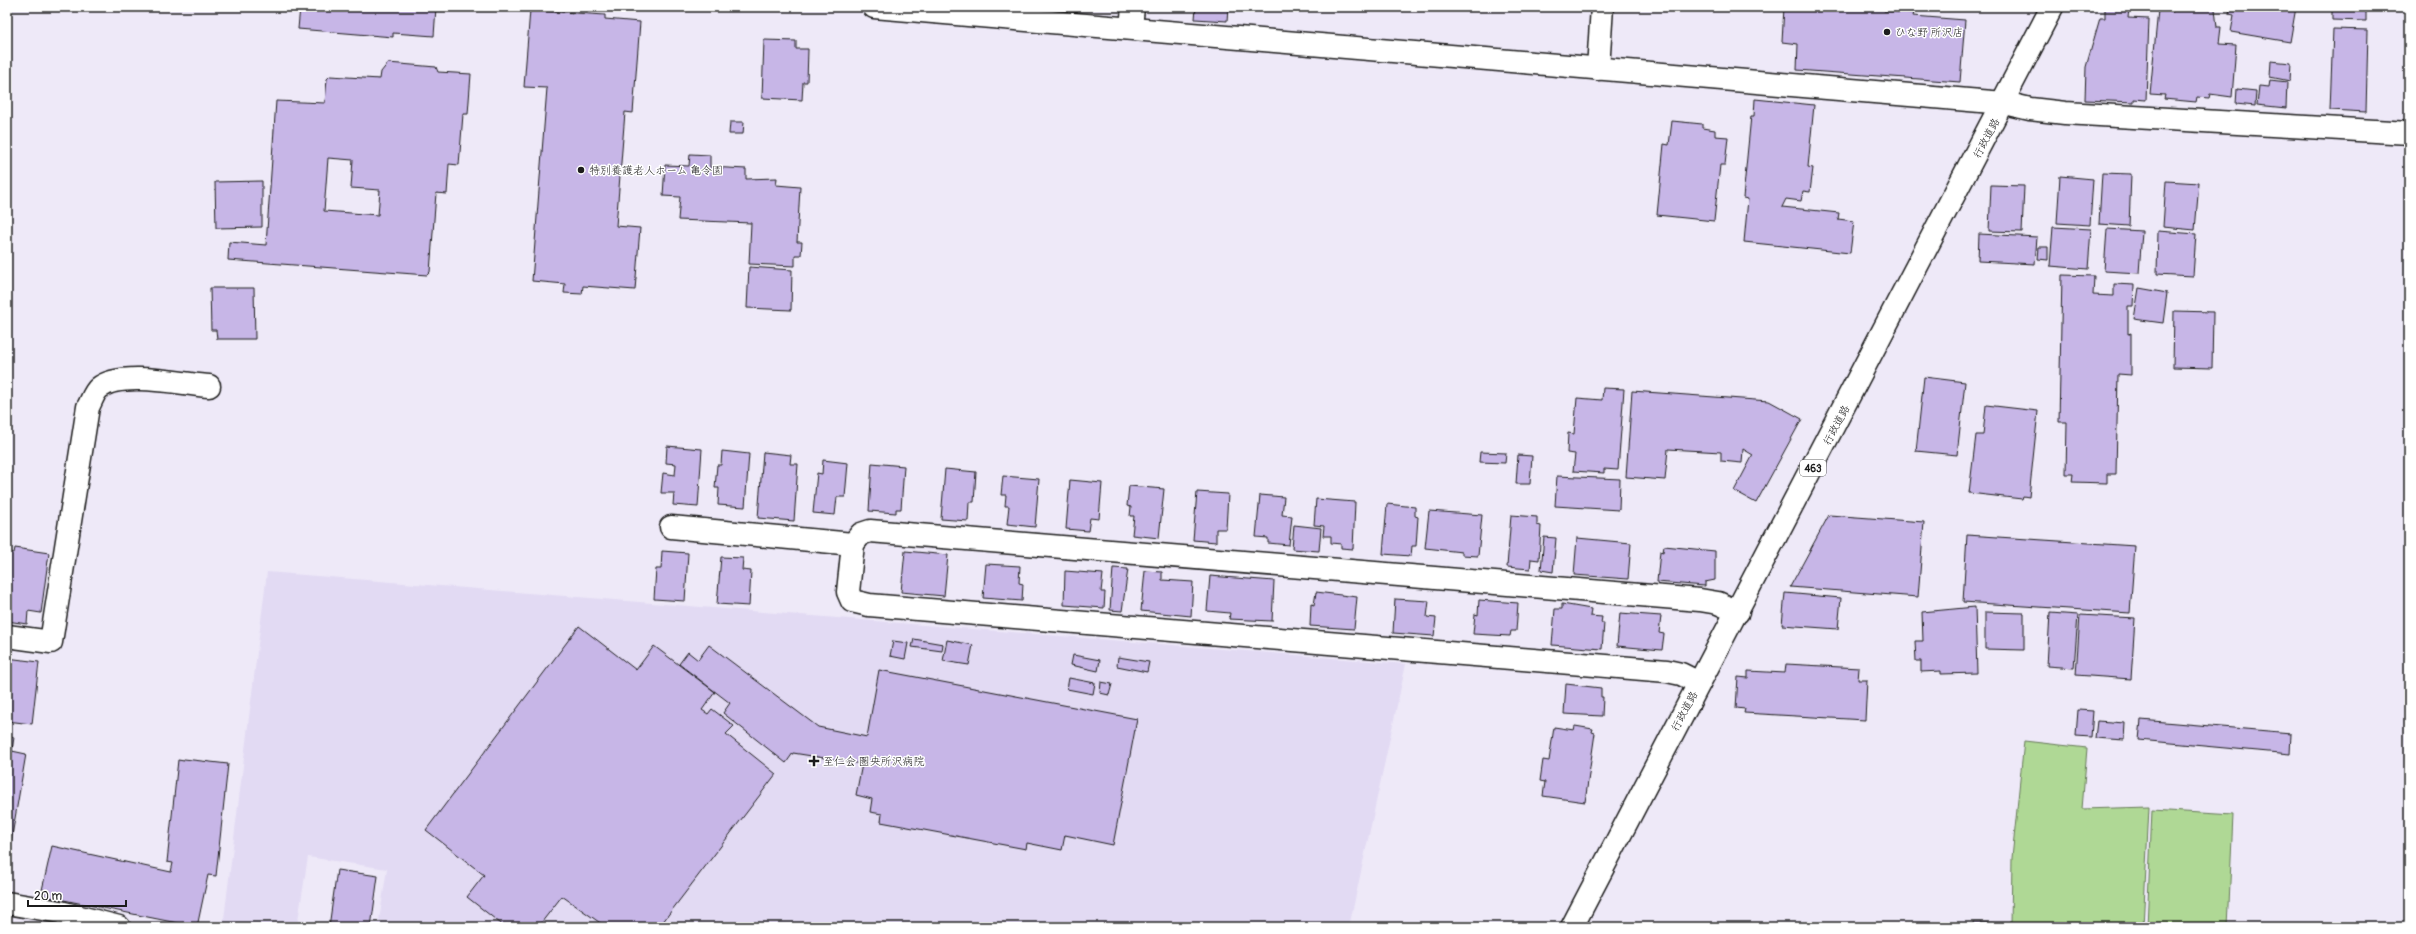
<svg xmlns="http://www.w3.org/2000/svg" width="2416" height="934" font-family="Pangolin,'Klee One',sans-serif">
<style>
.built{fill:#e2daf3}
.green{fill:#afd895;stroke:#667a58}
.building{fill:#c7b6e7;stroke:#1c1c1c;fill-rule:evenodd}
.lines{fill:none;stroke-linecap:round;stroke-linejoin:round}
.minor-casing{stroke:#1c1c1c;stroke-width:25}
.trunk-casing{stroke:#1c1c1c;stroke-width:25}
.minor{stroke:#fff;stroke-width:22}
.trunk{stroke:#fff;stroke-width:22}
.poi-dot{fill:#1c1c1c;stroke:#fff;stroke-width:1.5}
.labels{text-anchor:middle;stroke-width:3;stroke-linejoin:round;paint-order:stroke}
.shield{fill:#fff;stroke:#606060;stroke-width:1}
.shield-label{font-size:10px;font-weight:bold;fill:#1c1c1c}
.poi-label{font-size:11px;fill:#1c1c1c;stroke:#fff;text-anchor:start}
.street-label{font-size:11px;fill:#1c1c1c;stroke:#fff}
</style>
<rect width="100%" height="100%" fill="#eee9f8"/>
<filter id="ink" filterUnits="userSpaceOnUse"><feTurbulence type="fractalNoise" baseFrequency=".025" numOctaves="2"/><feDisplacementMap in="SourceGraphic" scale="8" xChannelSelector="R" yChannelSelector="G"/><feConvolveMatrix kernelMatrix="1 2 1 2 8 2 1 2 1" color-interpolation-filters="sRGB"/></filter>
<g filter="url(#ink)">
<!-- built -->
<polygon class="built" points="267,572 1406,664 1349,927 378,927 387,869 308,857 297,927 223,927"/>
<!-- green -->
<g class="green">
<polygon points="2024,741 2087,748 2082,809 2149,807 2143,927 2011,927 2012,858"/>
<polygon points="2152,810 2233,815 2228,927 2147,927"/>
</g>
<!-- building -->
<g class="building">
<polygon points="300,7 436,7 434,36 393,33 393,37 298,29"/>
<polygon points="1196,7 1228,7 1227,21 1195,19"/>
<polygon points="1784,7 1885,7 1884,11 1914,13 1913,16 1965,20 1960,82 1797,70 1798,44 1782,42"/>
<polygon points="2105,7 2129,8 2128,18 2149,19 2146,100 2134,99 2134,102 2085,100 2086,67 2100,18 2105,18"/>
<polygon points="2173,7 2215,9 2217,27 2221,27 2219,44 2236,45 2232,97 2210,94 2209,98 2197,97 2196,102 2164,99 2165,95 2150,94 2158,10 2173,12"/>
<polygon points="2230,7 2296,7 2290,42 2231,32 2234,15 2229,14"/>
<polygon points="2332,7 2366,7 2366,21 2332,20"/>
<polygon points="530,10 605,15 605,19 640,22 633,113 625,112 616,226 640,228 635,290 583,286 582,294 564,293 565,284 532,281 547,88 524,87"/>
<polygon points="2333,29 2368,30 2366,112 2330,110"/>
<polygon points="764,40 796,41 796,49 808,49 807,82 803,82 802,100 762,98"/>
<polygon points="2271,61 2291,63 2290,81 2270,77"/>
<path d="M 388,63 L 436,67 L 438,72 L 471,74 L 468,114 L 463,114 L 459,165 L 449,164 L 447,194 L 436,193 L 430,272 L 427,275 L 228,260 L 229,242 L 266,245 L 276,101 L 325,103 L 327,79 L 330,76 L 380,79 L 381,72 ZM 328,158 L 353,160 L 351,188 L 380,190 L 378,215 L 324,211 Z"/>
<polygon points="2270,80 2287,82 2286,108 2257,105 2259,86 2269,87"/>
<polygon points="2237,89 2256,91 2255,106 2236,104"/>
<polygon points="1755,99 1814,105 1808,167 1813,168 1810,192 1803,191 1801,201 1786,199 1782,207 1839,213 1838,219 1854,221 1850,253 1744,242 1748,199 1743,198 1751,116 1754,116"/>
<polygon points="1672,121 1702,124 1702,128 1715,130 1715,136 1728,137 1725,165 1720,165 1714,221 1657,215 1664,144 1669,145"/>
<polygon points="730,122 744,122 743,134 729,134"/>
<polygon points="690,154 710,155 710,167 746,169 746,179 777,178 776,185 800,187 797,242 802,242 801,255 795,255 795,266 749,264 751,223 678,220 680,197 663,196 665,165 689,166"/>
<polygon points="2102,173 2131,174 2129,226 2099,224"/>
<polygon points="2060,176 2093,179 2090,225 2057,223"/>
<polygon points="262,181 262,227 216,228 215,182"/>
<polygon points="2166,181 2199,183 2195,230 2163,227"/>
<polygon points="1991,185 2024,186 2022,232 1989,231"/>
<polygon points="2053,227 2091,229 2088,269 2050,266"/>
<polygon points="2107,229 2142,231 2139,273 2104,271"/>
<polygon points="2158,231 2196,234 2193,276 2157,274"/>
<polygon points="1979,234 2037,237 2035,264 1978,261"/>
<polygon points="2039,247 2048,247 2048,260 2038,259"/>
<polygon points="749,267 792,270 791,310 747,308"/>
<polygon points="2062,275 2094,276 2093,295 2114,296 2114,284 2134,285 2133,306 2128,306 2128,334 2131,333 2131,375 2118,374 2116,474 2107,474 2107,483 2072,482 2073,474 2066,474 2067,422 2059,422"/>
<polygon points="210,288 254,288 255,339 217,339 216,330 211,330"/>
<polygon points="2139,288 2167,293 2163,323 2134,319"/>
<polygon points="2174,311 2213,312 2212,368 2173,367"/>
<polygon points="1924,377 1965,382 1957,455 1916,451"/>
<polygon points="1603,388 1624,389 1618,470 1604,469 1604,473 1573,471 1575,454 1567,453 1568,433 1574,434 1577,398 1602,400"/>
<polygon points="1632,391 1769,401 1802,419 1756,503 1734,491 1753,455 1743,449 1742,463 1721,461 1721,452 1668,449 1665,480 1626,477"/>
<polygon points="1986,405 2038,411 2029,497 2023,496 2022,499 1969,493 1976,435 1983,435"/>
<polygon points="667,446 702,449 698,507 673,505 674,493 661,493 663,473 675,475 676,464 666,463"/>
<polygon points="722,451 749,454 745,507 718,505 719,488 715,488 717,465 721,465"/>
<polygon points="763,452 791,455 790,464 798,464 794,521 758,518"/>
<polygon points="1480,452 1506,453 1505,463 1479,462"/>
<polygon points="1518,455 1532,456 1530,484 1516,484"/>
<polygon points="823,460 848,463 845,497 837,497 835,515 813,513 817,473 822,474"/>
<polygon points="872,463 904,466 901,509 896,509 896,513 869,511"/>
<polygon points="945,469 976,472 974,502 969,502 968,521 941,519"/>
<polygon points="1003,476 1039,479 1035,527 1007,524 1009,506 1005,506 1006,495 1001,495"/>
<polygon points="1557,476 1620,479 1619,510 1555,506"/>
<polygon points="1070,480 1102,483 1099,519 1090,518 1088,531 1066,529"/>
<polygon points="1129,486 1164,489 1159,538 1132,535 1134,516 1130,516 1131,507 1127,506"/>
<polygon points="1197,492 1228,494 1226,529 1216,529 1216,542 1193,540"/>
<polygon points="1260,495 1284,497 1282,515 1292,516 1289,545 1268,543 1268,538 1256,537"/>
<polygon points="1316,499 1355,502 1353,549 1341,548 1341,544 1331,543 1331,536 1323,536 1324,526 1314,525"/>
<polygon points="1387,504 1415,507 1415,516 1418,517 1416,546 1412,546 1411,556 1383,554"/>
<polygon points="1429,511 1482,515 1478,556 1462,555 1462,552 1425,548"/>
<polygon points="1511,515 1537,517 1537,525 1541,526 1539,560 1531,559 1530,569 1507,567"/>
<polygon points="1829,515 1924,522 1918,597 1790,587"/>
<polygon points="1294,525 1321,528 1319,551 1292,549"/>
<polygon points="1967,535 2135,546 2130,613 1963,602"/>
<polygon points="1544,537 1556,538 1553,572 1541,570"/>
<polygon points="1577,538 1631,543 1628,579 1574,575"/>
<polygon points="1664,546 1715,551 1715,580 1705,582 1705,586 1657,582 1660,551 1663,552"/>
<polygon points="15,548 49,553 41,613 28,611 27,624 7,621 7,552 14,553"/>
<polygon points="662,551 688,553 685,601 654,599 656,569 661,569"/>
<polygon points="905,551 948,555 944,596 901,592"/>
<polygon points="721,557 743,558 742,570 751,571 749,606 717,604"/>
<polygon points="986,564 1020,566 1019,583 1023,584 1022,601 983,598"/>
<polygon points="1113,568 1128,569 1122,611 1110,610"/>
<polygon points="1065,571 1103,574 1101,592 1105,592 1104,608 1064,605"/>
<polygon points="1145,571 1162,572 1162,580 1193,582 1191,616 1141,611"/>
<polygon points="1210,576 1274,581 1272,621 1229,619 1230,613 1207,611"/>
<polygon points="1316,592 1357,597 1354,629 1310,626 1311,604 1314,605"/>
<polygon points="1785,593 1841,598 1838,629 1782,625"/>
<polygon points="1395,599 1429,601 1427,617 1436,618 1434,636 1393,633"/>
<polygon points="1479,600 1518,603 1516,631 1511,631 1510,636 1473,634 1475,614 1478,615"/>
<polygon points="1562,604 1591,609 1590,616 1602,617 1601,623 1604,623 1602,649 1552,645 1555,609 1562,609"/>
<polygon points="1975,607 1977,673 1941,674 1941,671 1921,672 1921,661 1916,661 1915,641 1923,641 1922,612"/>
<polygon points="1985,612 2024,613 2024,650 1985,649"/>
<polygon points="1620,613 1661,616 1659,633 1664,634 1662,650 1617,646"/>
<polygon points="2050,613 2078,615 2074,668 2047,666"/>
<polygon points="2080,615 2135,618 2131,679 2076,675"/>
<polygon points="579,626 636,670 654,646 715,692 702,710 708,714 712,709 734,726 726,734 776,774 659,927 606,927 562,896 538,927 505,927 467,897 484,875 426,830"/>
<polygon points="914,639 943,644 942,651 912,647"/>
<polygon points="947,640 973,645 969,665 943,661"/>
<polygon points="893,641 908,643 905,659 890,656"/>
<polygon points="709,645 818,727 867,737 879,670 1137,719 1113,845 1065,835 1062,850 1027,843 1026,849 881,822 882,814 870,812 872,799 856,795 862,764 793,753 786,763 723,713 730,703 679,664 688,652 698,660"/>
<polygon points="1073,655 1100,660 1098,671 1071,665"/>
<polygon points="1118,657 1149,662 1147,672 1117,666"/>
<polygon points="7,658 39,662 32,724 7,721"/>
<polygon points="1786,664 1859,668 1858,680 1867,680 1865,720 1744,713 1745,709 1736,708 1738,677 1748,678 1748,671 1785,673"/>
<polygon points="1069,678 1095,683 1093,694 1067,689"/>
<polygon points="1101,682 1112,684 1109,695 1100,693"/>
<polygon points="1566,684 1601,688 1601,697 1603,697 1602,716 1564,714"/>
<polygon points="2078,710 2093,711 2091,737 2076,736"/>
<polygon points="2141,720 2291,733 2290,754 2139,740"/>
<polygon points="2097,721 2125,723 2124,740 2095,738"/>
<polygon points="1575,726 1593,729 1592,732 1595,733 1585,802 1543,796 1545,782 1540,781 1543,760 1549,761 1554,727 1574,730"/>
<polygon points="7,736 14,737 12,751 26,754 7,865"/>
<polygon points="184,759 228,764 216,876 208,875 197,927 44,896 45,890 42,890 52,846 171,872 173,863 167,862 178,760 184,761"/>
<polygon points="337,870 378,876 371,927 329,927"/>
<rect x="1973" y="923" width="20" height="4"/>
</g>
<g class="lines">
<defs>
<g id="minor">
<polyline points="874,7 2004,103 2030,109 2065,113 2409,133"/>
<polyline points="1131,28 1133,7"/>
<polyline points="1598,69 1602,7"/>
<polyline points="671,527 853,544 861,534 870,531 1700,600 1718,603 1738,612"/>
<polyline points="853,544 848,592 852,601 869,605 1667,671 1681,674 1699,683"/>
<path d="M 7,636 L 51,642 L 88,407 C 91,402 94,392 99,388 C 120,370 183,384 209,386"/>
<polyline points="7,903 60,912 119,927"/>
</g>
<polyline id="trunk" points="1572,927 2052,7"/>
</defs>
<!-- minor casing -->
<use href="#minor" class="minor-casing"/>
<!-- trunk casing -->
<use href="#trunk" class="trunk-casing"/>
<!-- minor -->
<use href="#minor" class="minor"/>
<!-- trunk -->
<use href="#trunk" class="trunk"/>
</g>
</g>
<!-- markers -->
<g class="poi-dot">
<circle cx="1887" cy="32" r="4"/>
<circle cx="581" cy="170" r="4"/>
<path d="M812 755h4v4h4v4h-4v4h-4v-4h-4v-4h4z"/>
</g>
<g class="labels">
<!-- shield labels -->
<rect class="shield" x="1800" y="460" width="26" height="16" rx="3"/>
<g class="shield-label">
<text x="1813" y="472">463</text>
</g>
<!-- poi labels -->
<g class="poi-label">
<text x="1895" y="36">ひな野 所沢店</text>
<text x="589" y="174">特別養護老人ホーム 亀令園</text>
<text x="823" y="765">至仁会 圏央所沢病院</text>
</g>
<!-- street labels -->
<g class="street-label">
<text transform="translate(1986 138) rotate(-62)" y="4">行政道路</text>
<text transform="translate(1836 425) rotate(-62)" y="4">行政道路</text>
<text transform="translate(1684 711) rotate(-62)" y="4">行政道路</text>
</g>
</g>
<!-- margin -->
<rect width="2416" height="934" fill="none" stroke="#fff" stroke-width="24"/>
<rect x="12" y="12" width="2392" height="910" fill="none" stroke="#1c1c1c" stroke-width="1.5" filter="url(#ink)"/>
<!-- scale -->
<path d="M28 900v6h98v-6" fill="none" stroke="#1c1c1c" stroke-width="2"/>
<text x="34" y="900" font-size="12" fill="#1c1c1c" stroke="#ffffff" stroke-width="3" paint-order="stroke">20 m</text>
</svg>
